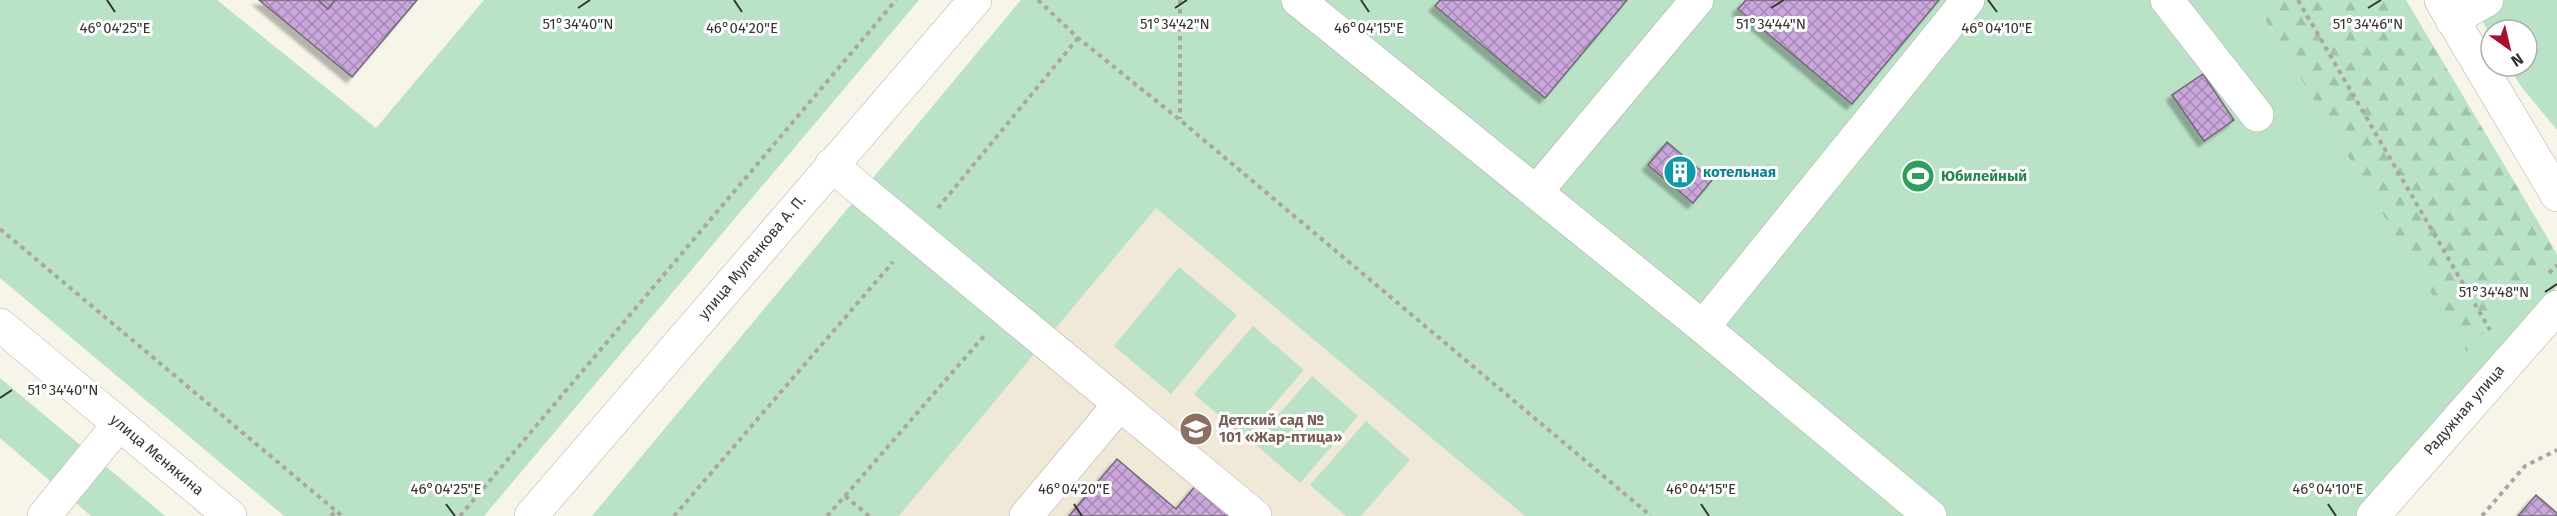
<svg xmlns="http://www.w3.org/2000/svg" width="2557" height="516" font-family="'Fira Sans',sans-serif">
<style>
.built{fill:#f0e9d7}
.green{fill:#b9e2c7}
.forest{fill:url(#forest-firs)}
.building{fill:url(#building-cross-hatch);stroke:#6f6972;stroke-width:1.5;filter:url(#shadow)}
.lines{fill:none;stroke-linecap:round;stroke-linejoin:round}
.minor-casing{stroke:#b1ada3;stroke-width:34}
.path{stroke:#aaa79f;stroke-width:4;stroke-dasharray:4.5 4.5;stroke-linecap:butt}
.minor{stroke:#fff;stroke-width:33}
.ticks{fill:none;stroke:#373531;stroke-width:2}
.labels{text-anchor:middle;stroke-width:6;stroke-linejoin:round;paint-order:stroke}
.culture-label{font-size:15px;font-weight:bold;fill:#0d838f;stroke:#fff;text-anchor:start}
.leisure-label{font-size:15px;font-weight:bold;fill:#27864d;stroke:#fff;text-anchor:start}
.street-label{font-size:15px;fill:#373531;stroke:#fff}
.education-label{font-size:15px;font-weight:bold;fill:#785e54;stroke:#fff;text-anchor:start}
.ticks-label{font-size:15px;text-anchor:middle;fill:#373531;stroke:#fff;stroke-width:6;stroke-linejoin:round;paint-order:stroke}
</style>
<defs>
<pattern id="forest-firs" width="22" height="20" patternUnits="userSpaceOnUse" patternTransform="scale(1.5)"><rect width="22" height="20" fill="#b9e2c7"/><path d="M5 1l3.5 6h-7zM16 11l3.5 6h-7z" fill="#a0c2ab"/></pattern>
<pattern id="building-cross-hatch" width="8" height="8" patternUnits="userSpaceOnUse" patternTransform="scale(1.5)"><rect width="8" height="8" fill="#caa6dd"/><path d="M0 0l8 8M0 8l8-8" fill="none" stroke="#a588b4"/></pattern>
<filter id="shadow"><feDropShadow dx="-5.5" dy="5.5" stdDeviation="1.5" flood-color="#0004"/></filter>
</defs>
<rect width="100%" height="100%" fill="#f7f4e9"/>
<!-- built -->
<polygon class="built" points="1156,208 1525,516 899,516"/>
<!-- green -->
<g class="green">
<polygon points="0,0 217,0 376,128 484,0 919,0 484,516 284,516 0,278"/>
<polygon points="1021,0 2253,0 2467,351 2553,247 2557,255 2557,286 2359,516 1525,516 1156,208 899,516 592,516"/>
<polygon points="2470,0 2557,0 2557,130 2520,85 2509,66 2527,66 2527,30 2491,30 2491,36"/>
<polygon points="1179,267 1237,315 1171,394 1114,346"/>
<polygon points="1253,326 1304,370 1245,438 1194,394"/>
<polygon points="1312,376 1358,416 1300,483 1254,443"/>
<polygon points="0,378 165,516 91,516 0,438"/>
<polygon points="1366,421 1410,460 1361,516 1346,516 1310,485"/>
</g>
<!-- forest -->
<polygon class="forest" points="2253,0 2406,0 2553,247 2467,352"/>
<!-- building -->
<g class="building">
<polygon points="259,0 318,0 328,9 335,0 417,0 352,77"/>
<polygon points="318,0 335,0 328,9"/>
<polygon points="1440,0 1627,0 1545,98 1435,6"/>
<polygon points="1746,0 1939,0 1852,104 1738,9"/>
<polygon points="2203,74 2234,120 2204,141 2172,95"/>
<polygon points="1667,142 1712,180 1693,203 1648,165"/>
<polygon points="1117,459 1176,509 1197,484 1234,516 1069,516"/>
<polygon points="2536,495 2557,513 2557,516 2518,516"/>
</g>
<g class="lines">
<defs>
<g id="minor">
<polyline points="1298,0 1703,327 1930,516"/>
<polyline points="2167,0 2257,115"/>
<polyline points="2441,0 2557,195"/>
<polyline points="2452,20 2487,0"/>
<polyline points="831,165 1255,516"/>
<polyline points="1536,192 1697,0"/>
<polyline points="0,325 230,516"/>
<polyline points="1703,327 1968,0"/>
<polyline points="44,516 119,424"/>
<polyline points="531,516 975,0"/>
<polyline points="1026,516 1119,405"/>
<polyline points="2373,516 2557,307"/>
</g>
</defs>
<!-- minor casing -->
<use href="#minor" class="minor-casing"/>
<!-- path -->
<g class="path">
<polyline points="1038,0 1078,38 1180,120 1651,516"/>
<polyline points="1180,0 1180,119"/>
<polyline points="2298,0 2490,330"/>
<polyline points="938,208 1078,38"/>
<polyline points="0,229 336,511"/>
<polyline points="2549,273 2557,265"/>
<polyline points="845,496 984,336"/>
<polyline points="331,516 336,511 342,516"/>
<polyline points="460,516 896,0"/>
<polyline points="674,516 893,262"/>
<polyline points="827,516 845,496 869,516"/>
<polyline points="2482,516 2525,466 2557,450"/>
</g>
<!-- minor -->
<use href="#minor" class="minor"/>
</g>
<!-- ticks -->
<path class="ticks" d="M 107,0 L 115,12M 734,0 L 742,12M 1361,0 L 1369,12M 1988,0 L 1997,12M 578,8 L 590,0M 1175,8 L 1187,0M 1771,8 L 1784,0M 2368,8 L 2381,0M 2545,292 L 2557,284M 0,398 L 12,390M 446,504 L 455,516M 1074,504 L 1082,516M 1701,504 L 1709,516M 2328,504 L 2336,516"/>
<!-- icons -->
<defs>
<symbol id="building-disc" viewBox="-11 -11 22 22"><circle r="9.5" fill="#0f9aa8" stroke="#fff"/><path d="M-4-6H4V6H1V3H-1V6H-4ZM-2.5-4.3h1.7v1.8h-1.7ZM.8-4.3h1.7v1.8H.8ZM-2.5-1h1.7V.8h-1.7ZM.8-1h1.7V.8H.8Z" fill="#fff"/></symbol>
<symbol id="stadium-disc" viewBox="-11 -11 22 22"><circle r="9.5" fill="#2e9e5b" stroke="#fff"/><path d="M0-5a6.5 5 0 1 0 0 10a6.5 5 0 1 0 0-10ZM-3.5-1.8h7v3.6h-7Z" fill="#fff"/></symbol>
<symbol id="school-disc" viewBox="-11 -11 22 22"><circle r="9.5" fill="#8d6e63" stroke="#fff"/><path d="M0-5L7-2L0 1L-7-2ZM-4 1L0 2.5L4 1V4Q0 6-4 4Z" fill="#fff"/></symbol>
</defs>
<g fill-rule="evenodd">
<use href="#building-disc" x="1661" y="153" width="38" height="38"/>
<use href="#stadium-disc" x="1899" y="157" width="38" height="38"/>
<use href="#school-disc" x="1177" y="410" width="38" height="38"/>
</g>
<g class="labels">
<!-- culture labels -->
<g class="culture-label">
<text x="1703" y="177">котельная</text>
</g>
<!-- leisure labels -->
<g class="leisure-label">
<text x="1941" y="181">Юбилейный</text>
</g>
<!-- street labels -->
<g class="street-label">
<text transform="translate(752 257) rotate(-50)" y="5">улица Муленкова А. П.</text>
<text transform="translate(2464 410) rotate(-49)" y="5">Радужная улица</text>
<text transform="translate(157 455) rotate(40)" y="5">улица Менякина</text>
</g>
<!-- education labels -->
<g class="education-label">
<text x="1219" y="425">Детский сад №<tspan x="1219" dy="17">101 «Жар-птица»</tspan></text>
</g>
</g>
<g class="ticks-label">
<text x="578" y="29">51°34'40"N</text>
<text x="1175" y="29">51°34'42"N</text>
<text x="1771" y="29">51°34'44"N</text>
<text x="2368" y="29">51°34'46"N</text>
<text x="115" y="33">46°04'25"E</text>
<text x="742" y="33">46°04'20"E</text>
<text x="1369" y="33">46°04'15"E</text>
<text x="1997" y="33">46°04'10"E</text>
<text x="2494" y="297">51°34'48"N</text>
<text x="63" y="395">51°34'40"N</text>
<text x="446" y="494">46°04'25"E</text>
<text x="1074" y="494">46°04'20"E</text>
<text x="1701" y="494">46°04'15"E</text>
<text x="2328" y="494">46°04'10"E</text>
</g>
<!-- north arrow -->
<g transform="translate(2509 48) rotate(146)"><circle r="28" fill="#ffffff" stroke="#afaead" stroke-width="1.5"/>
<path d="M0-4.5L10 22L0 15L-10 22Z" fill="#a80f2f"/>
<text y="-9" font-size="16" font-weight="bold" text-anchor="middle" fill="#373531">N</text>
</g>
</svg>
